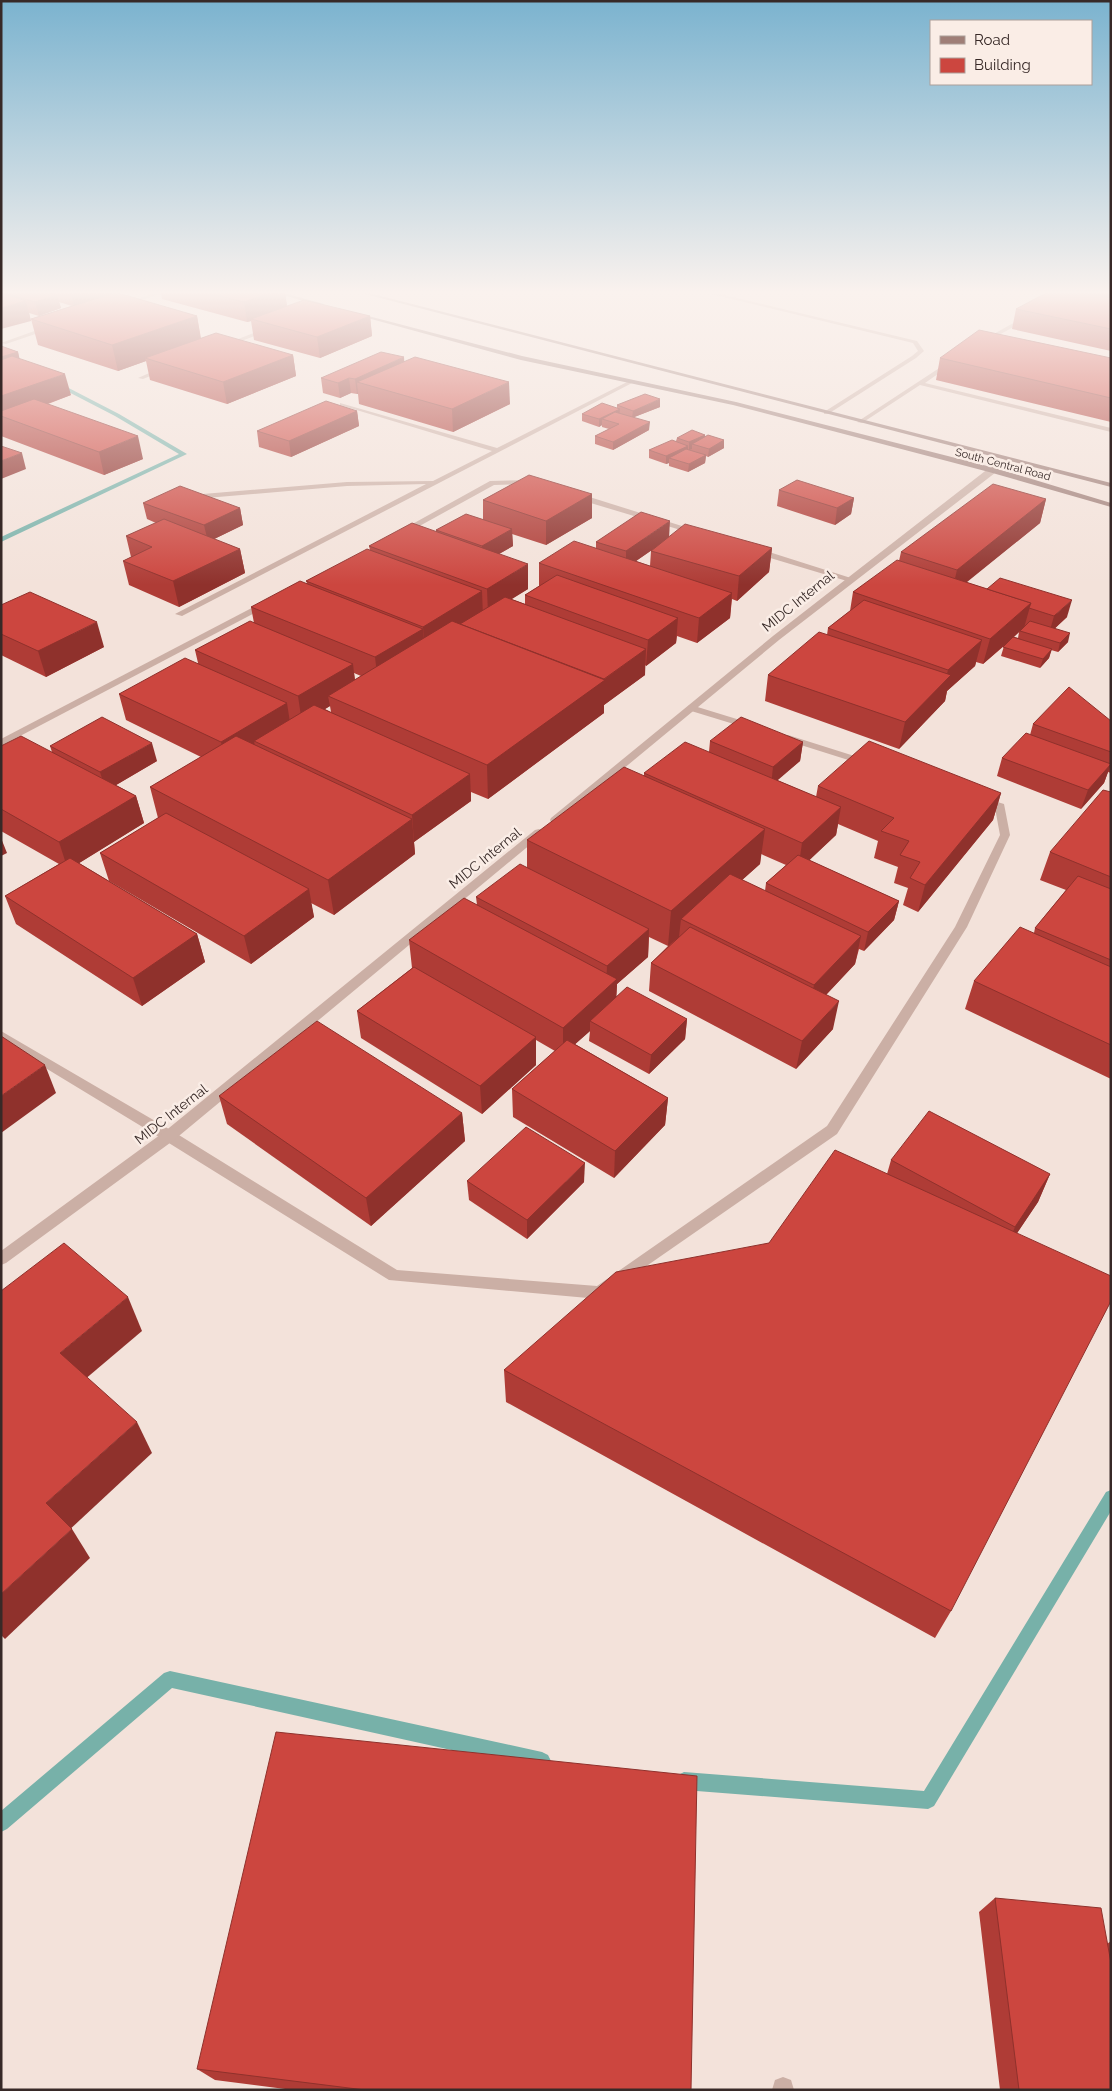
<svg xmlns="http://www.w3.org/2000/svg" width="1112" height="2091" font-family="Raleway,sans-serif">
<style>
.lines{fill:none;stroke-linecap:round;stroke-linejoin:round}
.stream{fill:#77b1a9;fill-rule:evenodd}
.service{fill:#cbafa5;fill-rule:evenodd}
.minor{fill:#cbafa5;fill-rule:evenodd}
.tertiary{fill:#cbafa5;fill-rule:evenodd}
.secondary{fill:#9f7e77;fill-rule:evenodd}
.wall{fill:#af3c36;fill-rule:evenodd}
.shaded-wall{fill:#8f312c}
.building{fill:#cc463f;stroke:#8f312c}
.labels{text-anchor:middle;stroke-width:5;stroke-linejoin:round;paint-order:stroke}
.far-street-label{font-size:11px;fill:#372927;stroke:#faede6}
.street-label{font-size:14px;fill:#372927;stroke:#faede6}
</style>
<rect width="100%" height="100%" fill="#f3e2da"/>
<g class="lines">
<!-- stream -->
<g class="stream">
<polygon points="55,383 59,383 119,414 187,454 1,542 1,537 179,454 115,416 55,385"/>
<polygon points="1111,1490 1111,1511 934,1806 928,1809 684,1790 678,1787 675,1781 678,1775 684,1772 924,1791 1106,1492"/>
<polygon points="170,1671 542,1752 548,1755 551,1761 548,1767 542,1770 172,1688 7,1829 1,1832 1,1811 164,1673"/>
</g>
<!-- service -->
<g class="service">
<polygon points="707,293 716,293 917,341 924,351 916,358 828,414 824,414 824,412 912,356 918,351 913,343"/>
<polygon points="1026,316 1028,319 986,342 981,341"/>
<polygon points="269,327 271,330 228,346 223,345"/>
<polygon points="950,361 955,362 925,383 1111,428 1111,432 920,385 862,423 857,422"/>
<polygon points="163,367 165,370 143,379 138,378"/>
<polygon points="629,381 634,382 182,616 175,614 426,484 347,486 206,498 203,498 203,494 347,482 433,481 492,451 340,405 340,403 497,448"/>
</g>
<!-- minor -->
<g class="minor">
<polygon points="155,293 163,293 127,305 122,304"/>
<polygon points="51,325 53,328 6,344 1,343"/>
<polygon points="532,480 535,480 535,484 494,485 405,534 398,532 490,481"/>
<polygon points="574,494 580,494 701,532 694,534 574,498"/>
<polygon points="754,549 760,549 854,579 847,581 754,553"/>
<polygon points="267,600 270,601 270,605 1,746 1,739"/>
<polygon points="691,705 753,724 755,726 750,729 688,710 688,706"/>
<polygon points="788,735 867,760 869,762 864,765 861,764 785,740 783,738"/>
<polygon points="981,797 1004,804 1010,835 967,927 837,1134 599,1299 389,1280 164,1140 1,1041 1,1031 174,1132 397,1270 597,1286 827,1126 955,927 1000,835 995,808 977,802 976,800"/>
<polygon points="783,2077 791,2080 794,2090 772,2090 775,2080"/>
</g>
<!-- tertiary -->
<g class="tertiary">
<polygon points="1007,458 1013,459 779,640 559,822 551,822 550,820 551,818 773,636 989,468"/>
<polygon points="539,829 543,830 544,832 543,834 174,1140 6,1263 1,1265 1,1251 164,1132 535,830"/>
</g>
<!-- secondary -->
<g class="secondary">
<polygon points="276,293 284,293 324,304 321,306"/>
<polygon points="361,293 369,293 1111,483 1111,487"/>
<polygon points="353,312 522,356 736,402 995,468 1111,503 1111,507 989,472 733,405 521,360 353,314"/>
</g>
</g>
<!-- wall -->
<g class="wall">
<polygon points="1,293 118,293 197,316 201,338 293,355 296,376 227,404 150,380 146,361 118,371 38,345 31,319 72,306 59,302 61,308 39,316 29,313 31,321"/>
<polygon points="161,293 285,293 287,306 370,316 372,336 320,358 254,340 251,321 247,322 162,299"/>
<polygon points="1090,293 1111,293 1111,351 1012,329 1016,309"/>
<polygon points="1,346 18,352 19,359 71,395 48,404 143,459 104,475 1,436"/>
<polygon points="940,358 1111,358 1111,422 936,380"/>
<polygon points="404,361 510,404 453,432 359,404 358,394 357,394 351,393 340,398 323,393 321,378"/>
<polygon points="617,405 660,407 634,417 649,430 613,450 595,444 595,436 609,429 602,427 602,425 599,427 582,421 582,414 617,408"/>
<polygon points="357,411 359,426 291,457 259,447 257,431"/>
<polygon points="705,435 705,437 724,440 724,448 708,457 706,456 705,463 688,472 669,466 669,463 666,464 649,458 649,450 676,441 677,438"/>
<polygon points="779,490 854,498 851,514 835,525 777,506"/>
<path d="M 592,494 L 592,518 L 546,545 L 512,534 L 513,546 L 499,554 L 528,589 L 511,599 L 525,604 L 525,595 L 539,586 L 539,563 L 596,548 L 596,542 L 669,537 L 772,548 L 769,572 L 737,601 L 732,599 L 730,618 L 697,643 L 677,636 L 676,643 L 646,666 L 645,665 L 645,675 L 604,705 L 604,713 L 488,799 L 471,792 L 471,801 L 414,842 L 415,854 L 334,915 L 311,903 L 314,917 L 251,964 L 109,881 L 100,853 L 158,818 L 150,787 L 201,757 L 126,720 L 119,694 L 198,663 L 195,650 L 254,623 L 251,607 L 307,583 L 306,581 L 370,550 L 369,546 L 436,532 L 436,530 L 483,520 L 483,500 ZM 652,550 L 651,551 L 650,566 L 636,561 ZM 354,673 L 361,676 L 355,680 ZM 330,706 L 331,712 L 325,709 Z"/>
<path d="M 1046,499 L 1040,523 L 966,582 L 1067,617 L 1055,628 L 1068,642 L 1058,652 L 1051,650 L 1049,658 L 1040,668 L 1001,656 L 1004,646 L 983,664 L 976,662 L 975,666 L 947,691 L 945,701 L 899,749 L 765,701 L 768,675 L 827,635 L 828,628 L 850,611 L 853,592 L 899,561 L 901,552 ZM 1019,632 L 1018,638 L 1014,637 Z"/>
<polygon points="143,503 240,508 243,525 214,539 240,549 245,573 179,607 129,585 123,561 131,557 126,536 156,523 147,519"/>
<polygon points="1,605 104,647 46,677 1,655"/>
<polygon points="1111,721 1111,773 1108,772 1104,783 1081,809 997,776 1002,758 1030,735 1033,724"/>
<path d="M 710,741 L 803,742 L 800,761 L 777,780 L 816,797 L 818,786 L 1001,793 L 993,820 L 918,912 L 903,905 L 908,888 L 894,883 L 898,867 L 874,858 L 878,841 L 838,824 L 836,835 L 809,860 L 899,901 L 894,920 L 864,951 L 859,949 L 855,964 L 826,995 L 833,1029 L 796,1069 L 649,991 L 651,963 L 668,946 L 649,937 L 648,957 L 617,984 L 616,997 L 687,1019 L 685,1039 L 649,1074 L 589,1041 L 590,1031 L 575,1044 L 668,1098 L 665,1125 L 614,1178 L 513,1117 L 512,1089 L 555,1051 L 536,1040 L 536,1065 L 482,1114 L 361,1038 L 357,1011 L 412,968 L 409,940 L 477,905 L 476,897 L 527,867 L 527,840 L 644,776 L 644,773 L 709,752 ZM 761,854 L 786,865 L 766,883 L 765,891 L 742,880 L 760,864 Z"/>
<polygon points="1,746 52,752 50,746 157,761 116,785 136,796 144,823 79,863 197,934 205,962 142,1006 16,924 5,896 59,864 1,831"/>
<polygon points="1111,792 1111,1079 965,1009 974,981 1034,933 1035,928 1066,890 1040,880 1050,852"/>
<polygon points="219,1096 462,1113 465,1141 371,1226 227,1124"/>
<polygon points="891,1160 1050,1174 1038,1202 1017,1233 951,1611 935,1638 506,1402 504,1370 769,1243 887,1174"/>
<polygon points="467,1181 584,1182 527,1239 469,1200"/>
<polygon points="995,1898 1107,1944 1111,1941 1111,2090 1000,2090 979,1912"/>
<polygon points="197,2069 691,2090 293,2090 215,2080"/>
</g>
<!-- shaded-wall -->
<g class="shaded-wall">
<polygon points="71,293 117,293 74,307"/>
<polygon points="270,293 285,293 287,307 251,319 251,321 247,322 244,302"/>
<polygon points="57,295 61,308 39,316 35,302"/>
<polygon points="26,301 31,321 1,329 1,308"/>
<polygon points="197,316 201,342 145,358 146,361 118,371 112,345"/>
<polygon points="370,316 372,336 320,358 317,337"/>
<polygon points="18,352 23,373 1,380 1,357"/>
<polygon points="293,355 296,376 227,404 223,382"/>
<polygon points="404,357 405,372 357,382 358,394 357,394 355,379"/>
<polygon points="65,374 71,395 8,418 1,416 1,396"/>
<polygon points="349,378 351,393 340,398 338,383"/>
<polygon points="509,382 510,404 453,432 452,409"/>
<polygon points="660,399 660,407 632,418 633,411"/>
<polygon points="620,409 619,416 602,419 602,425 599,427 599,419"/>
<polygon points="357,411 359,426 291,457 289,441"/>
<polygon points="650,422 649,430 613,450 613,442"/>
<polygon points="705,435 705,443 692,444 692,449 689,450 689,442"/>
<polygon points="138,436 143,459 104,475 99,452"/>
<polygon points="724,440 724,448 708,457 709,449"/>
<polygon points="688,446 688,454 669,458 669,463 666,464 666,456"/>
<polygon points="22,453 26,469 1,479 1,461"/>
<polygon points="706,455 705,463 688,472 689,464"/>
<polygon points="592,494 592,518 546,545 546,521"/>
<polygon points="854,498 851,514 835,525 837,508"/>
<polygon points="1046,499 1040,523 951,595 957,570"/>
<polygon points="240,508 243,525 208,542 204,525"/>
<polygon points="670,521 669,538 626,568 626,551"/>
<polygon points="512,529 513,546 483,563 482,546"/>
<polygon points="772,548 769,572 737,601 739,576"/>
<polygon points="240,549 245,573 179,607 173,581"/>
<polygon points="528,564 528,589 488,614 487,589"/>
<polygon points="482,591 483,617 425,652 423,627"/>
<polygon points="732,593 730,618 697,643 699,618"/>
<polygon points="1072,600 1067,617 1049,634 1054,616"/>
<polygon points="1031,603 1024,628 1020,631 1019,632 983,664 990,639"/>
<polygon points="678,618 676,643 646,666 648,640"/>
<polygon points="97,622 104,647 46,677 38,651"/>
<polygon points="423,629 425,654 378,683 375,657"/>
<polygon points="1070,633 1068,642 1058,652 1060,643"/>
<polygon points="982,640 975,666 947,691 945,701 899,749 905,722 945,681 948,670"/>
<polygon points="646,649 645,675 604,705 604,713 488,799 487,765"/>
<polygon points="1052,649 1049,658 1040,668 1043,659"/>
<polygon points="353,664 356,690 328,696 330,706 302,723 298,696"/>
<polygon points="287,703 291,729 254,741 256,751 227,769 221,742"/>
<polygon points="803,742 800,761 771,786 773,767"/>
<polygon points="152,743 157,761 106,791 100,772"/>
<polygon points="1111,764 1104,783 1081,809 1088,790"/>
<polygon points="470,774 471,801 414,842 412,815"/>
<polygon points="1001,793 993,820 918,912 925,885"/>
<polygon points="136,796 144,823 68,870 59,842"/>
<polygon points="841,807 836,835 798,871 802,843"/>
<polygon points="412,819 415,854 334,915 328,880"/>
<polygon points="765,829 760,864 692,925 681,919 679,937 668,946 671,911"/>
<polygon points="1,838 7,853 1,856"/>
<polygon points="309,889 314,917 251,964 244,936"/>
<polygon points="899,901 894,920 864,951 868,932"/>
<polygon points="649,929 648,957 617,984 616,1007 590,1021 590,1031 563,1055 563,1028 606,989 607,966"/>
<polygon points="197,934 205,962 142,1006 133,978"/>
<polygon points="861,936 855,964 809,1013 814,985"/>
<polygon points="839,1001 833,1029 796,1069 802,1041"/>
<polygon points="687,1019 685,1039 649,1074 651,1055"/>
<polygon points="536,1037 536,1065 482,1114 480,1086"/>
<polygon points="45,1065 56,1093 1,1133 1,1096"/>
<polygon points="668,1098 665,1125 614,1178 615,1151"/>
<polygon points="462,1113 465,1141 371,1226 366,1198"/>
<polygon points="585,1163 584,1182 527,1239 527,1220"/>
<polygon points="1050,1174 1038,1202 1003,1254 1015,1227"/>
<polygon points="128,1297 142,1331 77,1386 60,1353"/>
<polygon points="137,1422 152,1453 66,1533 46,1503"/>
<polygon points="72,1529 90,1558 5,1639 1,1635 1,1594"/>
</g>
<!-- building -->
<g class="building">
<polygon points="1,293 3,293 26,301 1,308"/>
<polygon points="5,293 50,293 57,295 35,302"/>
<polygon points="114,293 118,293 197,316 112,345 31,319"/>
<polygon points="208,293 270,293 244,302"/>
<polygon points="1046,293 1086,293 1111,298 1111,329 1016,309"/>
<polygon points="304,300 370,316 317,337 251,319"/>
<polygon points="979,330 1111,358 1111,398 940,358"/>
<polygon points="216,333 293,355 223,382 145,358"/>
<polygon points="1,346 18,352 1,357"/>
<polygon points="381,352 404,357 355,379 349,378 338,383 321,378"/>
<polygon points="12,356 65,374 1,396 1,360"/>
<polygon points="415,357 509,382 452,409 357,382"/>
<polygon points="645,394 660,399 633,411 617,405"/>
<polygon points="34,399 138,436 99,452 1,416 1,411"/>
<polygon points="326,401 357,411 289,441 257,431"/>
<polygon points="602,403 620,409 599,419 582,414"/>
<polygon points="615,412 650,422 613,442 595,436 619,424 602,419"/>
<polygon points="692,430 705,435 689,442 677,438"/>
<polygon points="708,435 724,440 709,449 692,444"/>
<polygon points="672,440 688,446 666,456 649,450"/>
<polygon points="1,446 22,453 1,461"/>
<polygon points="686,449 706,455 689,464 669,458"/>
<polygon points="529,475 592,494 546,521 483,500"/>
<polygon points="797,480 854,498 837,508 779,490"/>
<polygon points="993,484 1046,499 957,570 901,552"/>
<polygon points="180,486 240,508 204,525 143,503"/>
<polygon points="641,512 670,521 626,551 596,542"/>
<polygon points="466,514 512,529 482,546 436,530"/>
<polygon points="164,519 240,549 173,581 123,561 152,547 126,536"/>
<polygon points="412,523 528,564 487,589 369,546"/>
<polygon points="685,524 772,548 739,576 651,551"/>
<polygon points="574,541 732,593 699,618 539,563"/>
<polygon points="367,549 482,591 423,627 306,581"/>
<polygon points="897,560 1031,603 990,639 853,592"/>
<polygon points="557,575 678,618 648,640 525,595"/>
<polygon points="1000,578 1072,600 1054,616 1029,608 1031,603 987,589"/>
<polygon points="300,581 423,629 375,657 251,607"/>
<polygon points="30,592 97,622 38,651 1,634 1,605"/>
<polygon points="505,597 646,649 604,679 460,624"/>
<polygon points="864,600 982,640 948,670 828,628"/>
<polygon points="250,621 353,664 298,696 195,650"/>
<polygon points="452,621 605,680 487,765 328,696"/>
<polygon points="1030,621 1070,633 1060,643 1020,631"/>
<polygon points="819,632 951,675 905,722 768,675"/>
<polygon points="1013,637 1052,649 1043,659 1003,647"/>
<polygon points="185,658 287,703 221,742 119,694"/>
<polygon points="1069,687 1111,721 1111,752 1033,724"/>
<polygon points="314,705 470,774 412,815 254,741"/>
<polygon points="102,717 152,743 100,772 50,746"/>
<polygon points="741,717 803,742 773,767 710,741"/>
<polygon points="1026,733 1111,764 1088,790 1002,758"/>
<polygon points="21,736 136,796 59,842 1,809 1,746"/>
<polygon points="236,736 412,819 328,880 150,787"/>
<polygon points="869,741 1001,793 925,885 910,878 920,862 900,855 909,841 881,831 894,818 818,786"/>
<polygon points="685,742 841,807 802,843 644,773"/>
<polygon points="624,767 765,829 671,911 527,840"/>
<polygon points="1103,790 1111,792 1111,877 1050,852"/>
<polygon points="166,813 309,889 244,936 100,853"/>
<polygon points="798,855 899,901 868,932 766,883"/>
<polygon points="70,858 197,934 133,978 5,896"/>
<polygon points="520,864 649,929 607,966 476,897"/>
<polygon points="730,874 861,936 814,985 681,919"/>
<polygon points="1078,876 1111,889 1111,960 1035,928"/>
<polygon points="464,898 617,979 563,1028 409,940"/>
<polygon points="690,927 839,1001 802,1041 651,963"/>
<polygon points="1020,927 1111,967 1111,1045 974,981"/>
<polygon points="414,967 536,1037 480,1086 357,1011"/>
<polygon points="627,987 687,1019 651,1055 590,1021"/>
<polygon points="317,1021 462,1113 366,1198 219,1096"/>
<polygon points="1,1036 45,1065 1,1096"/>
<polygon points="567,1040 668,1098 615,1151 512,1089"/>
<polygon points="929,1111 1050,1174 1015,1227 891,1160"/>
<polygon points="526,1127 585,1163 527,1220 467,1181"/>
<polygon points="835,1150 1111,1276 1111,1301 951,1611 504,1370 616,1272 769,1243"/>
<polygon points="64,1243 128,1297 60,1353 137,1422 46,1503 72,1529 1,1594 1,1291"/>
<polygon points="276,1732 697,1776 691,2090 365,2090 197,2069"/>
<polygon points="995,1898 1101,1908 1111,1963 1111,2090 1019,2090"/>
</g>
<!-- sky -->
<linearGradient id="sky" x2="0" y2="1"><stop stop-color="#7bb3cf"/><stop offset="0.5" stop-color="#faf2ee"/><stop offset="1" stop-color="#faf2ee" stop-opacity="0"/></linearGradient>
<rect width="1112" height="585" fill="url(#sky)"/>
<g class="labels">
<!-- far-street labels -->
<g class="far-street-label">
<text transform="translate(1003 464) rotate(15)" y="4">South Central Road</text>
</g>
<!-- street labels -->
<g class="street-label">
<text transform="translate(798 601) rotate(-39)" y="5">MIDC Internal</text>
<text transform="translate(485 858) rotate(-39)" y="5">MIDC Internal</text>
<text transform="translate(171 1114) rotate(-38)" y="5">MIDC Internal</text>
</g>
</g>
<!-- border -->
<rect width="1112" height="2091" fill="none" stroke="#372927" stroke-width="5"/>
<!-- legend -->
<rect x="930" y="20" width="162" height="65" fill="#faede6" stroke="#ac9f9a"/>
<rect x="940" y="36" width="25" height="8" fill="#9f7e77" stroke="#ac9f9a"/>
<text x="974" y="45" font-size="15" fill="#372927">Road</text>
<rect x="940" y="58" width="25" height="15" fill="#cc463f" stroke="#ac9f9a"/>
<text x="974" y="70" font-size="15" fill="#372927">Building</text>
</svg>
